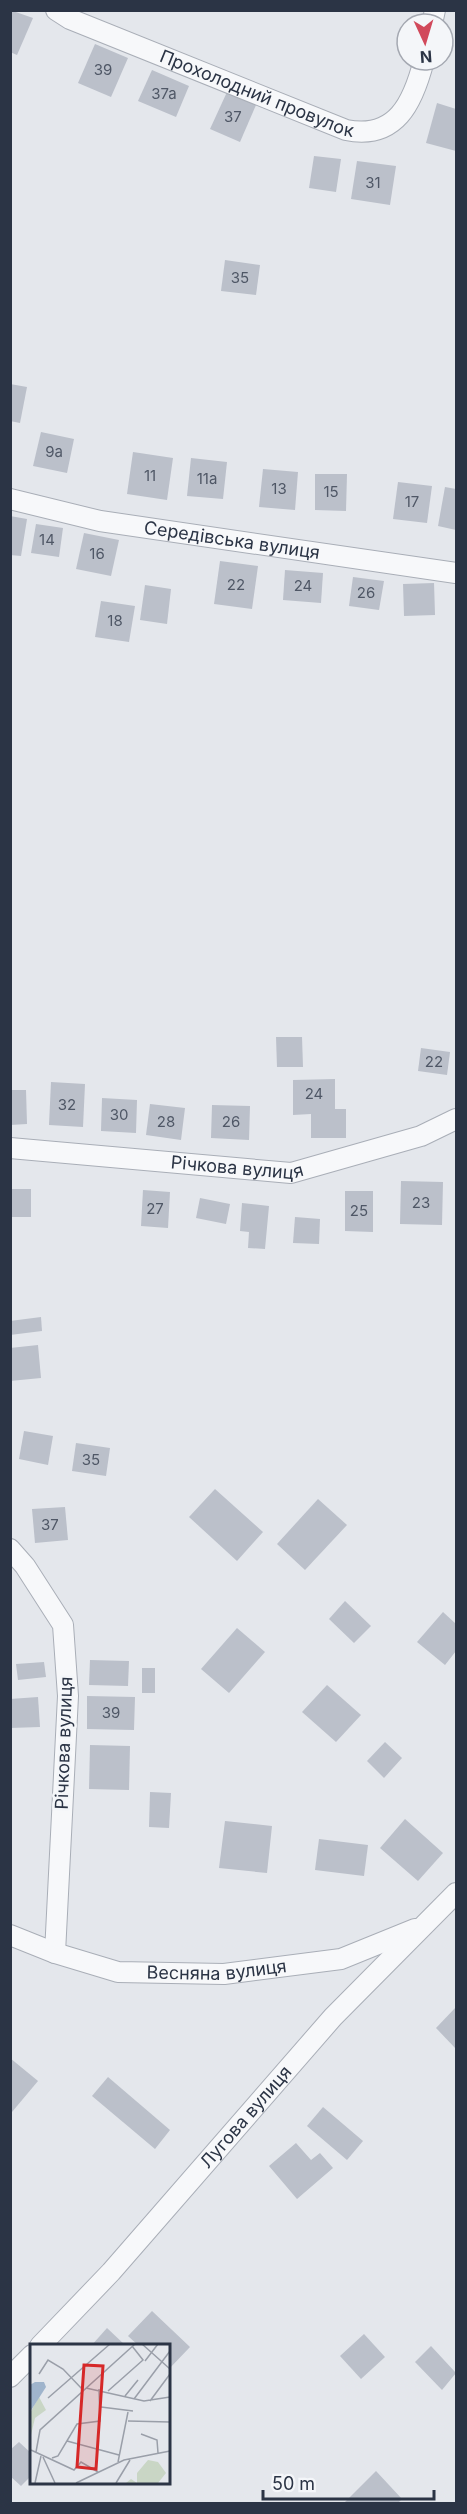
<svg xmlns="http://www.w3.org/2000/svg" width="467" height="2514" font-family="Inter,sans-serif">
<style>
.building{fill:#bbc0ca}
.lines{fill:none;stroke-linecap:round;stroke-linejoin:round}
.street-casing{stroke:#a9aeb7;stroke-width:22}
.street{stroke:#f7f8fa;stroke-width:20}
.labels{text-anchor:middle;stroke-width:5;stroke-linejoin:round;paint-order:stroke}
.number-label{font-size:15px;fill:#4f5766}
.street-label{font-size:18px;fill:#2b3445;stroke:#f4f6f9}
.inset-road{fill:none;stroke:#9a9fa9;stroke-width:1.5}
.view{fill:#d62828;fill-opacity:0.15;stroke:#d62828;stroke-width:3}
.inset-edge{fill:none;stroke:#2b3445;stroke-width:3}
</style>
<rect width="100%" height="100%" fill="#e4e7ec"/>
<!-- building -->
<g class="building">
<polygon points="10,10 33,18 17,55 10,52"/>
<polygon points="95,44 128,58 111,97 78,83"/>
<polygon points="152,70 189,86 176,117 138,101"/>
<polygon points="227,92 256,105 240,142 210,129"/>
<polygon points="437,103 456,109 456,151 426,143"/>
<polygon points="314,156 341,159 336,192 309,188"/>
<polygon points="357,161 396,166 390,205 351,199"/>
<polygon points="225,260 260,265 256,295 221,291"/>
<polygon points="10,384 27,387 20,423 10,421"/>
<polygon points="41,432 74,439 67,473 33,466"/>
<polygon points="133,452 173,458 167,500 127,494"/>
<polygon points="191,458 227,462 223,499 187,496"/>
<polygon points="263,469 298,472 295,510 259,507"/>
<polygon points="315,474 347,474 346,511 315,510"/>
<polygon points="398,482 432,486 427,523 393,519"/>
<polygon points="445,487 456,489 456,530 438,526"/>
<polygon points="10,516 27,519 21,556 10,555"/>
<polygon points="36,524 63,528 59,557 31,553"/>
<polygon points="84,533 119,540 111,576 76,569"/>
<polygon points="220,561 258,566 252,609 214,604"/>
<polygon points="285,570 323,573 321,603 283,600"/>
<polygon points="353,577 384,581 379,610 349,606"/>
<polygon points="434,583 435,615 404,616 403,584"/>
<polygon points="145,585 171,589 167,624 140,620"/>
<polygon points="101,601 135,606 129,642 95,637"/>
<polygon points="276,1037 302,1037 303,1067 277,1067"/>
<polygon points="421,1048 450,1052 447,1075 418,1071"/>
<polygon points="335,1079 335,1109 346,1109 346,1138 311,1138 311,1114 293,1115 293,1080"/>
<polygon points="51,1082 85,1084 83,1127 49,1125"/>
<polygon points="10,1090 26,1090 27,1124 10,1125"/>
<polygon points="102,1098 137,1100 136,1133 101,1131"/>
<polygon points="150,1104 185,1108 181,1140 146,1135"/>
<polygon points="212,1105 250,1106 249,1140 211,1138"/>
<polygon points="401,1181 443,1182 442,1225 400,1224"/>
<rect x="10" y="1189" width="21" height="28"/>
<polygon points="143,1190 170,1192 168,1228 141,1226"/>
<polygon points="345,1191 373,1191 373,1232 345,1231"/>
<polygon points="200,1198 230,1204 226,1224 196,1218"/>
<polygon points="242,1203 269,1206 265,1249 248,1248 249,1232 240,1231"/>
<polygon points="295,1217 320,1219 319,1244 293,1243"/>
<polygon points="41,1317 42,1331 10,1335 10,1321"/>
<polygon points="38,1345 41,1378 10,1381 10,1348"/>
<polygon points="24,1431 53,1436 48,1465 19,1459"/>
<polygon points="76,1443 110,1448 106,1476 72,1471"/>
<polygon points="215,1489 263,1532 237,1561 189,1517"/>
<polygon points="318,1499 347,1525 305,1570 277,1544"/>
<polygon points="65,1507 68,1540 35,1543 32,1509"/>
<polygon points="345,1601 371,1626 354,1643 329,1619"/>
<polygon points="443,1612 456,1624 456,1651 445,1665 417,1642"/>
<polygon points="237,1628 265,1652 229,1693 201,1669"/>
<polygon points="90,1660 129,1661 128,1686 89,1685"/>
<polygon points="44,1662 46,1677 18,1680 16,1664"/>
<rect x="142" y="1668" width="13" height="25"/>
<polygon points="327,1685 361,1715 336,1742 302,1712"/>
<polygon points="87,1696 135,1697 134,1730 87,1729"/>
<polygon points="38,1697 40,1727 10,1728 10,1699"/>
<polygon points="385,1742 402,1758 384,1778 367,1761"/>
<polygon points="90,1745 130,1746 129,1790 89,1789"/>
<polygon points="150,1792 171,1793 169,1828 149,1827"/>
<polygon points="405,1819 443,1853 418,1881 380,1848"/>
<polygon points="225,1821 272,1826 267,1873 219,1868"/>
<polygon points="319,1839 368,1845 364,1876 315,1870"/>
<polygon points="456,2007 456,2049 436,2028"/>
<polygon points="10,2058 38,2081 12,2112 10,2111"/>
<polygon points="108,2077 170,2130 155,2149 92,2096"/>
<polygon points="323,2107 363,2141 347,2160 307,2126"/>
<polygon points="296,2143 311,2160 320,2153 333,2168 297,2199 269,2166"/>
<polygon points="152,2311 190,2347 168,2370 168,2346 139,2346 128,2336"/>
<polygon points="107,2328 126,2346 91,2346"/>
<polygon points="364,2334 385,2357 361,2379 340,2356"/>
<polygon points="431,2346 456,2373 442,2390 415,2362"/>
<polygon points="19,2442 32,2454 32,2475 21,2486 10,2476 10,2450"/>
<polygon points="376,2471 402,2499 397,2504 343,2504"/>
</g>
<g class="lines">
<defs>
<g id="street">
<path id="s1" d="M 56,10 L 70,19 L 346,130 C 396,140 413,103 424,60"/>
<polyline points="432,24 435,10"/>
<path id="s2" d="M 10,499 L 100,521 L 456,573"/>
<path id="s3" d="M 10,1148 L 291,1173 L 421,1136 L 456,1119"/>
<polyline points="10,1549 25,1566 63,1625 68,1696 55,1953"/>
<path id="s4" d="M 10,1935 L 55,1953 L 118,1972 L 224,1974 L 341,1959 L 415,1929"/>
<path id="s5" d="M 40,2346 L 111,2272 L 333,2017 L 456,1893"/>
<polyline points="10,2377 32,2355"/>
</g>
</defs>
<!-- street casing -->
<use href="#street" class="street-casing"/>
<!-- street -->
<use href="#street" class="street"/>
</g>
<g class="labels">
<!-- number labels -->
<g class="number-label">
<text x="103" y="75">39</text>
<text x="164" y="99">37а</text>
<text x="233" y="122">37</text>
<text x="373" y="188">31</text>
<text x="240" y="283">35</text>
<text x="54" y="457">9а</text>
<text x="150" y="481">11</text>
<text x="207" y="484">11а</text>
<text x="279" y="494">13</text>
<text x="331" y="497">15</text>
<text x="412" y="507">17</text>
<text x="47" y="545">14</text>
<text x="97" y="559">16</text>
<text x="236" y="590">22</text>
<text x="303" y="591">24</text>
<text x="366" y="598">26</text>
<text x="115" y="626">18</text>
<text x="434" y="1067">22</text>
<text x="314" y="1099">24</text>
<text x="67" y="1110">32</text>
<text x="119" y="1120">30</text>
<text x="166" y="1127">28</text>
<text x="231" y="1127">26</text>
<text x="421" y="1208">23</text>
<text x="155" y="1214">27</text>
<text x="359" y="1216">25</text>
<text x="91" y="1465">35</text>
<text x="50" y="1530">37</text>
<text x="111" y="1718">39</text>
</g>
<!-- street labels -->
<g class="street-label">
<text dy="6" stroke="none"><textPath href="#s1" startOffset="218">Прохолодний провулок</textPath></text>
<text dy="6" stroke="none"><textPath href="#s2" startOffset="226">Середівська вулиця</textPath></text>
<text dy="6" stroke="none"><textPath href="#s3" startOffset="228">Річкова вулиця</textPath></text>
<text transform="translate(64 1743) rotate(-88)" y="6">Річкова вулиця</text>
<text dy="6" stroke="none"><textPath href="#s4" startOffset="213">Весняна вулиця</textPath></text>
<text dy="6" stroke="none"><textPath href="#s5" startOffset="308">Лугова вулиця</textPath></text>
</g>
</g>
<!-- overview -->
<g transform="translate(30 2344)">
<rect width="140" height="140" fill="#e4e7ec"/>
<path d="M 9,53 L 16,66 L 5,74 L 1,91 L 0,69 ZM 118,116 L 128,118 L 136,129 L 128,139 L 96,139 L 101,135 L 107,139 L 107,129 Z" fill="#c9d6c5"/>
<path d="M 5,38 L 14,38 L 16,43 L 0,68 L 0,41 Z" fill="#9fb4cc"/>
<path class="inset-road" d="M 112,0 L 140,25M 115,17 L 128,0M 9,30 L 18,16 L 33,25 L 53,46M 56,44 L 114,57 L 140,53M 78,47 L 113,16 L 102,2M 95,52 L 108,36M 18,54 L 80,0M 104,55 L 140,7M 120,57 L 140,30M 71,63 L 103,67M 98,77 L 140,78M 111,90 L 127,96 L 128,109M 37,97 L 89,111M 1,106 L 44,126 L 51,118 L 68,128M 6,108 L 10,86 L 105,0M 13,113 L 25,139M 22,114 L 28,112 L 47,80 L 70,77 L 69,45M 88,118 L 98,68M 5,139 L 11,112M 46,139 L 94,116 L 140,107M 86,139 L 100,116"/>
<path class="view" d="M 54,21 L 73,22 L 66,125 L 47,123 Z"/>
<rect width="140" height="140" class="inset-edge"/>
</g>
<!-- border -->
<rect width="467" height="2514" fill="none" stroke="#2b3445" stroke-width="24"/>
<!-- north arrow -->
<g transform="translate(425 42) rotate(176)"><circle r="28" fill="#f4f6f9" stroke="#a4a8b1" stroke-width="1.5"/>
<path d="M0-4.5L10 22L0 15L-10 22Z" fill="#d1495b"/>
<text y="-9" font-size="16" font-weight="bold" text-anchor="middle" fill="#2b3445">N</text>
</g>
<!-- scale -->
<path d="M263 2490v9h171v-9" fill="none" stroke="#2b3445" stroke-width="3"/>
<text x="272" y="2490" font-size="18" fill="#2b3445" stroke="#f4f6f9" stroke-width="4.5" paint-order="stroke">50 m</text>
</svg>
